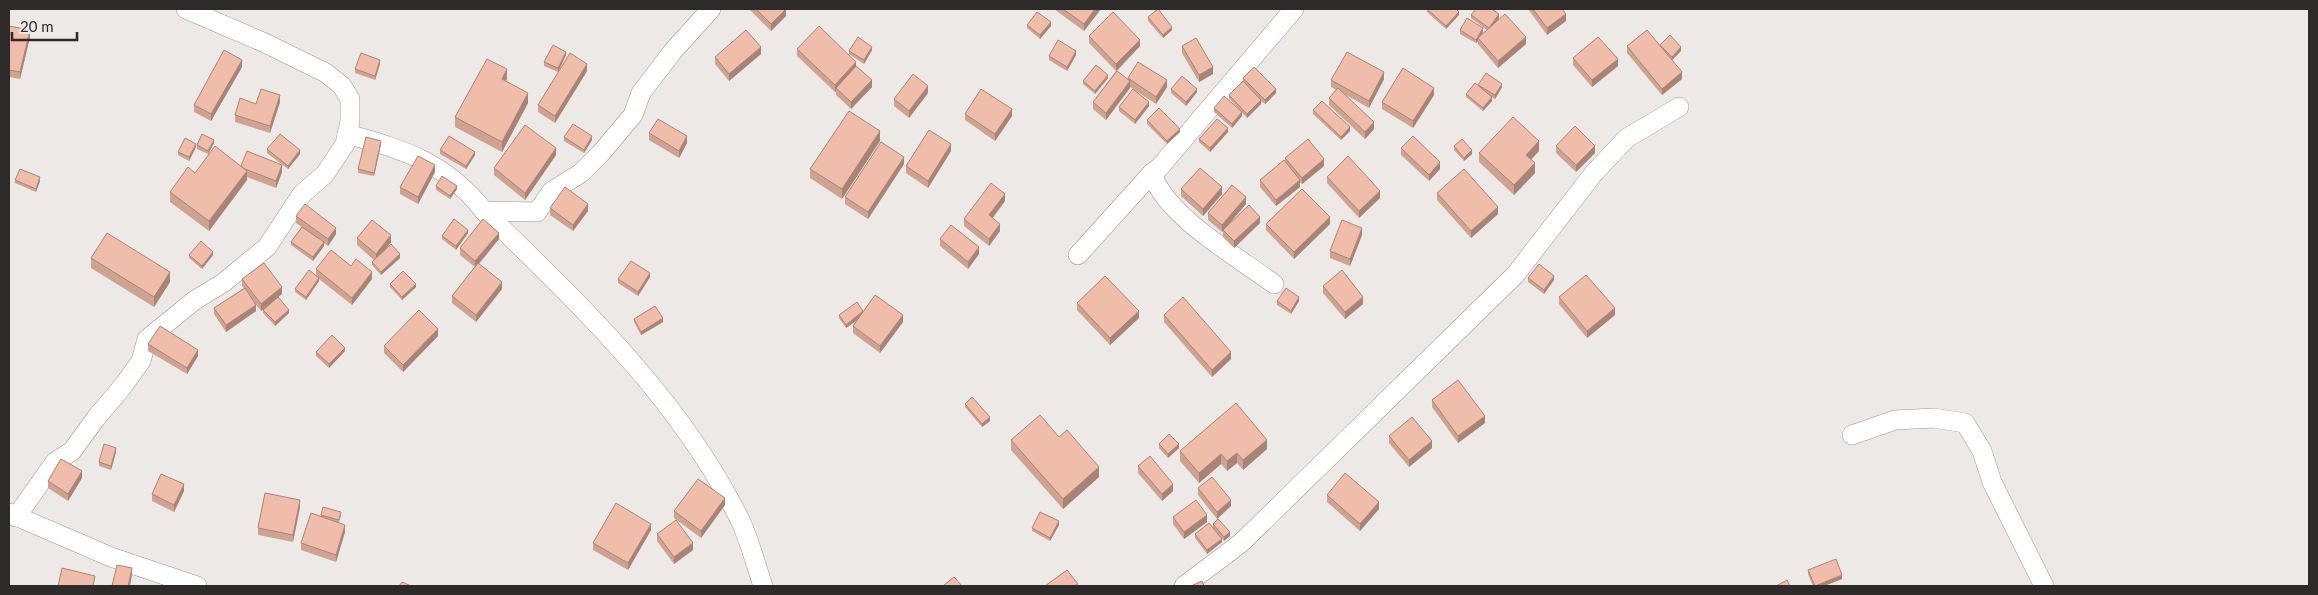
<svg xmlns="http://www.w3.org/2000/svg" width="2318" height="595" font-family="Lato,sans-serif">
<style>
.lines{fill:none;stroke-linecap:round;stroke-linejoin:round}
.street-casing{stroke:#999693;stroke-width:20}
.street{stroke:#fff;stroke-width:19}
.wall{fill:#cea392}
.shaded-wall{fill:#a88477}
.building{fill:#f0bdaa;stroke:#a88477}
</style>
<rect width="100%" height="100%" fill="#ede9e6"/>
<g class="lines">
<defs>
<g id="street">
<path d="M 347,134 C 405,150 445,162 484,211 C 580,305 681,399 741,522 C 750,542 756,565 763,586"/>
<path d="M 1152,173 C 1165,216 1238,257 1274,284"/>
<polyline points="484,211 537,212 552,191 581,173 601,153 633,115 641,93 673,51 711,9"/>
<polyline points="1078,255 1152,173 1159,168 1294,9"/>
<polyline points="1852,435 1895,420 1934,418 1965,423 1982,451 1992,482 2044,586"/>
<polyline points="9,513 111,557 197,586"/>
<polyline points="16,517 55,462 72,451 96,418 123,386 141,361 147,339 195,300 223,283 267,247 302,194 325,174 345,144 350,121 350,99 342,86 326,73 265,43 186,9"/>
<polyline points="1184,586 1241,543 1515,275 1594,173 1627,138 1679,107"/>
</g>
</defs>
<!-- street casing -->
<use href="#street" class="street-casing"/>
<!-- street -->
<use href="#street" class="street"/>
</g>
<!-- wall -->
<g class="wall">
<polygon points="749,9 785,9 786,16 771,31"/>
<polygon points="1054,9 1101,9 1084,31"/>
<polygon points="1427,9 1459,15 1446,29 1427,12"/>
<polygon points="1528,9 1562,9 1566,21 1547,35"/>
<polygon points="1471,15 1499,18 1496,22 1526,44 1498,68 1478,44 1478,41 1476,43 1460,34 1460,30 1483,32 1482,34 1487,30 1471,18"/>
<polygon points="1148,17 1172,30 1163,38 1148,21"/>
<polygon points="1027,25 1051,26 1040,39 1027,28"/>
<polygon points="9,26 30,37 20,79 9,77"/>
<polygon points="1089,36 1140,46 1117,71 1128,79 1128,78 1167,87 1156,104 1130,87 1130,88 1106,120 1093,109 1093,102 1116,71 1089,43"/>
<polygon points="1182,46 1213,74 1199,82 1182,53"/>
<polygon points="1627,46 1660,46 1681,51 1672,60 1682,79 1662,95 1627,53"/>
<polygon points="797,49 856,66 872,87 851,109 836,95 836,91 835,92 797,56"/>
<polygon points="872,50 864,64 849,54 849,51"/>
<polygon points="761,54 729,81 715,64 715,57"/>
<polygon points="566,55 558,72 544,66 544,62"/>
<polygon points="1076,55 1067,71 1049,60 1049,56"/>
<polygon points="1573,58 1618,66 1592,87 1573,65"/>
<polygon points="380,64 375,80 355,73 355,69"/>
<polygon points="242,67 211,121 194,112 194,105"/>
<polygon points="587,71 555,123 538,112 538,105"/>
<polygon points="1108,78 1095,94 1083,84 1083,81"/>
<polygon points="1243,78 1276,93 1265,104 1261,101 1261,104 1247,118 1229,98 1229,95 1243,81"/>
<polygon points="507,79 506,81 528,103 502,152 455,127 455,117"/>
<polygon points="1384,79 1369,108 1346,95 1374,129 1365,139 1329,105 1329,98 1336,90 1331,87 1331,80"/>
<polygon points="1478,85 1502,87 1495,99 1490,96 1492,101 1483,111 1466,97 1466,94 1478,86"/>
<polygon points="1171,89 1197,92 1186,106 1171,93"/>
<polygon points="928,93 909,118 894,106 894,99"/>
<polygon points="1434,95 1413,128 1382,109 1382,102"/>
<polygon points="280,102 270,133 235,122 235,115 256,104"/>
<polygon points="1149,106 1135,124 1119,111 1119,107"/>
<polygon points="1214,108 1242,116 1232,128 1214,112"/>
<polygon points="1313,110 1350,131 1341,140 1313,114"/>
<polygon points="965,114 1012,116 995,141 965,120"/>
<polygon points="1147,120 1180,132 1167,144 1147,124"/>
<polygon points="1228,132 1210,152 1199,142 1199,139"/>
<polygon points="649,133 687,143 679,158 649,140"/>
<polygon points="564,137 592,140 584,153 564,141"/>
<polygon points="880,141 842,199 810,178 810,169"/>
<polygon points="214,143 208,154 197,149 197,145"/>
<polygon points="381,144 374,176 358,173 358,169"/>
<polygon points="1454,146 1472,154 1464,161 1454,150"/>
<polygon points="1556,146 1595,153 1576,172 1556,153"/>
<polygon points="196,147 189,161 178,155 178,152"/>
<polygon points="1401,148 1440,169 1429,181 1401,155"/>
<polygon points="267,149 300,154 288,169 267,153"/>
<polygon points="440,150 475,155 466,169 440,154"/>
<polygon points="951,151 928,188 906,173 906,166"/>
<polygon points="1539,151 1531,160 1535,173 1514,195 1479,162 1479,153"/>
<polygon points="556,155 525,200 494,175 494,168"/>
<polygon points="1285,158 1324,166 1302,184 1300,182 1300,187 1276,206 1260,187 1260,180 1285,163"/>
<polygon points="904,164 868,219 845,204 845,197"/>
<polygon points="241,166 282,172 276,188 247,177 247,180 209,231 170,202 170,192 195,173"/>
<polygon points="435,172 418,204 400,194 400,187"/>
<polygon points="1327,177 1380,198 1359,218 1327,183"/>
<polygon points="15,180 40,181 36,192 15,183"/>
<polygon points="436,186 457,189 450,199 436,190"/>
<polygon points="1181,189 1222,194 1203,216 1181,196"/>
<polygon points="1437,193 1498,214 1471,238 1437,200"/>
<polygon points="1005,201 993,218 1000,231 989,246 964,226 964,219"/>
<polygon points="1246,204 1229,224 1260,223 1234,248 1223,237 1223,231 1222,232 1208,220 1208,213"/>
<polygon points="550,208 588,211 573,231 550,215"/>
<polygon points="296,216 336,234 328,246 324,243 324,246 313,261 291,245 291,242 302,227 296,223"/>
<polygon points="1266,224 1330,224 1294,259 1266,230"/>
<polygon points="468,233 456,250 442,239 442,236"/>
<polygon points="1362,235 1350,266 1330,258 1330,251"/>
<polygon points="357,238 391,242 386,249 400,258 381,275 372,265 372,262 374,260 357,245"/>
<polygon points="499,239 479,264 502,289 476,322 452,303 452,296 475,267 460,255 460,248"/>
<polygon points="940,239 979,254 968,269 940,246"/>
<polygon points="189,255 213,255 202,269 189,258"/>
<polygon points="91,258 170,282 154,307 91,268"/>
<polygon points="351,266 372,279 352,305 319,279 319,281 306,300 295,292 295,289 316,275 316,269"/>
<polygon points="650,277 638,296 618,283 618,279"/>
<polygon points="1528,278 1554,280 1544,294 1528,282"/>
<polygon points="242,279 282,294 278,297 289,313 275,326 263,313 263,310 271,303 261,311 256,305 256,311 226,332 214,314 214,308 244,288 242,286"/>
<polygon points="390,284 416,287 402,300 390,287"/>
<polygon points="1323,286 1363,304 1345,319 1323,293"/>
<polygon points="1559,297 1615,315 1587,338 1559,304"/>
<polygon points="1277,301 1299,301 1291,314 1277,305"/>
<polygon points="1077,303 1139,318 1110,345 1077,310"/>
<polygon points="863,311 903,322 880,353 853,333 853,326 857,320 846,328 839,318 839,315"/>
<polygon points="1164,315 1231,359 1212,377 1164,322"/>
<polygon points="634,319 663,322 641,335 634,322"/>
<polygon points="438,336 403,372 384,353 384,346"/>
<polygon points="148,344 198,356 187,374 148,351"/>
<polygon points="345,351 329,368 316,356 316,352"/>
<polygon points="1432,400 1485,423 1458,443 1432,407"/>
<polygon points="965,404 990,421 982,427 965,407"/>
<polygon points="1389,436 1432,448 1409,467 1389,443"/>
<polygon points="1059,437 1099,477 1063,509 1011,450 1011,440"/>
<polygon points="1159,444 1179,448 1168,458 1159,448"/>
<polygon points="1267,449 1243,470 1237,463 1227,471 1221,464 1199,483 1180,461 1180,451"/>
<polygon points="116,452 111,470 99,466 99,462"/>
<polygon points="1138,466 1173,491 1162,501 1138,473"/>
<polygon points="82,478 68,501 48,488 48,481"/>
<polygon points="1198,488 1231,506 1217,519 1198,495"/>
<polygon points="184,491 174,512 152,501 152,494"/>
<polygon points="1327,495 1379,509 1360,531 1327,502"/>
<polygon points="725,505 701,538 674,518 674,511"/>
<polygon points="300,507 293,542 258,535 258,528"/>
<polygon points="321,515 341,515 339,523 345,532 336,562 301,550 301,543 321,517"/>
<polygon points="1173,517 1207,522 1184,539 1173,524"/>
<polygon points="1213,524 1230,536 1224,541 1213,528"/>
<polygon points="1059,525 1050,541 1032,531 1032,528"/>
<polygon points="651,530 628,570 593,550 593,543"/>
<polygon points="657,534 693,550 674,564 657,541"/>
<polygon points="1195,534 1222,542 1207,554 1195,538"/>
<polygon points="1808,570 1842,579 1824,586 1813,586 1808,574"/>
</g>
<!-- shaded-wall -->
<g class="shaded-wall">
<polygon points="786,9 786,16 771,31 771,24"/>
<polygon points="1095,9 1101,9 1084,31 1084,24"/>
<polygon points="1459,12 1459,15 1446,29 1446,26"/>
<polygon points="1499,14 1499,18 1489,32 1489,28"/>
<polygon points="1566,14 1566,21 1547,35 1547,28"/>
<polygon points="1051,22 1051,26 1040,39 1040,35"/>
<polygon points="1172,27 1172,30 1163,38 1163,35"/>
<polygon points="1483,28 1483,32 1479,39 1478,38 1478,41 1476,43 1476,40"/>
<polygon points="30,30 30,37 20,79 20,72"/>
<polygon points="1526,37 1526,44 1498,68 1498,61"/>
<polygon points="1140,40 1140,46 1116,71 1116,64"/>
<polygon points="761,47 761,54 729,81 729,74"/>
<polygon points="872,47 872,50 864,64 864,60"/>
<polygon points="1681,47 1681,51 1672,60 1672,57"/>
<polygon points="1076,51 1076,55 1067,71 1067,67"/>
<polygon points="566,52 566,55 558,72 558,68"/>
<polygon points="1618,59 1618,66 1592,87 1592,80"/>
<polygon points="242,60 242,67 211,121 211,114"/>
<polygon points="380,60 380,64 375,80 375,76"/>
<polygon points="856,62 856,69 836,88 836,91 835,92 835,85"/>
<polygon points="587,64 587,71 555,123 555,116"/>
<polygon points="1213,67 1213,74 1199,82 1199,75"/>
<polygon points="507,69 507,79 502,89 502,79"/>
<polygon points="1384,72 1384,79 1369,108 1369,101"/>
<polygon points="1682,72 1682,79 1662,95 1662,89"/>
<polygon points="1108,75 1108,78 1095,94 1095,91"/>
<polygon points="872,80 872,87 851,109 851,102"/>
<polygon points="1167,80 1167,87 1156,104 1156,97"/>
<polygon points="1130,81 1130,88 1106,120 1106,113"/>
<polygon points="1502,84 1502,87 1495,99 1495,95"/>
<polygon points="928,86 928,93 909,118 909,111"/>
<polygon points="1434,88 1434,95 1413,128 1413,121"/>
<polygon points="1197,89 1197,92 1186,106 1186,102"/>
<polygon points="1276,89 1276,93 1265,104 1265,100"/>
<polygon points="528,93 528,103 502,152 502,142"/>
<polygon points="280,95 280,102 270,133 270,126"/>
<polygon points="1492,97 1492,101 1483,111 1483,108"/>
<polygon points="1261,100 1261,104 1247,118 1247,114"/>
<polygon points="1149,102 1149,106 1135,124 1135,120"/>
<polygon points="1012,109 1012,116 995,141 995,134"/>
<polygon points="1242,112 1242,116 1232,128 1232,124"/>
<polygon points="1374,122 1374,129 1365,139 1365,132"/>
<polygon points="1350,127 1350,131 1341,140 1341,137"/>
<polygon points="1228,128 1228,132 1210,152 1210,148"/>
<polygon points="1180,129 1180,132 1167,144 1167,141"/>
<polygon points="880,131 880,141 842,199 842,189"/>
<polygon points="592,136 592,140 584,153 584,150"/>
<polygon points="687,136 687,143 679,158 679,151"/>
<polygon points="214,140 214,143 208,154 208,151"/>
<polygon points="381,141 381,144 374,176 374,173"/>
<polygon points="1539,141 1539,151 1526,165 1526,155"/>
<polygon points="196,144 196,147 189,161 189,157"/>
<polygon points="951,144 951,151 928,188 928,181"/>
<polygon points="1595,146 1595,153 1576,172 1576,165"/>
<polygon points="556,148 556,155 525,200 525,193"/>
<polygon points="300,150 300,154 288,169 288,166"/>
<polygon points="1472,150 1472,154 1464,161 1464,158"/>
<polygon points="475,152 475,155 466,169 466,166"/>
<polygon points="904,157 904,164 868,219 868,212"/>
<polygon points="1324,159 1324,166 1302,184 1302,178"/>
<polygon points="1440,162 1440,169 1429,181 1429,175"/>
<polygon points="1535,163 1535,173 1514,195 1514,185"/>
<polygon points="282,165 282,172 276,188 276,181"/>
<polygon points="435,165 435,172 418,204 418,197"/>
<polygon points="247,171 247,180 209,231 209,221"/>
<polygon points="40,177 40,181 36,192 36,189"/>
<polygon points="1300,180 1300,187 1276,206 1276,200"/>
<polygon points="457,186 457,189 450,199 450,196"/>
<polygon points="1222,187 1222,194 1203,216 1203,209"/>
<polygon points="1380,191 1380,198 1359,218 1359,211"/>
<polygon points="1005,194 1005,201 989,222 989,215"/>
<polygon points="1246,197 1246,204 1222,232 1222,225"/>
<polygon points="588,204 588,211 573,231 573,225"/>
<polygon points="1498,207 1498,214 1471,238 1471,231"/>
<polygon points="1260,217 1260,223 1234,248 1234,241"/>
<polygon points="1330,217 1330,224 1294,259 1294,252"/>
<polygon points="1000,224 1000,231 989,246 989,239"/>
<polygon points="336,228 336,234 328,246 328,239"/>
<polygon points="1362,228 1362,235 1350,266 1350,259"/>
<polygon points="468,230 468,233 456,250 456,246"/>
<polygon points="499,233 499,239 475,268 475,261"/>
<polygon points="391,235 391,242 376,261 376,254"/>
<polygon points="324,242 324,246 313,261 313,257"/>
<polygon points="979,247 979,254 968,269 968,262"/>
<polygon points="213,252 213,255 202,269 202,266"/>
<polygon points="400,254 400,258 381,275 381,272"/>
<polygon points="170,272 170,282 154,307 154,297"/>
<polygon points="372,272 372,279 352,305 352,298"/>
<polygon points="650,273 650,277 638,296 638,292"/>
<polygon points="1554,276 1554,280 1544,294 1544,290"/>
<polygon points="319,278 319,281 306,300 306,297"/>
<polygon points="502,282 502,289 476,322 476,315"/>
<polygon points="416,284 416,287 402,300 402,297"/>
<polygon points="282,287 282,294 261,311 261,304"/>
<polygon points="1299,297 1299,301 1291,314 1291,311"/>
<polygon points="1363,297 1363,304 1345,319 1345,312"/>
<polygon points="256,305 256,311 226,332 226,325"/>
<polygon points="1615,308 1615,315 1587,338 1587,331"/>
<polygon points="289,310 289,313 275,326 275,322"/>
<polygon points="864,311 864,315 846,328 846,325"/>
<polygon points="1139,311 1139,318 1110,345 1110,338"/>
<polygon points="903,315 903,322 880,353 880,346"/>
<polygon points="663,318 663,322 641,335 641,332"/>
<polygon points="438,329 438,336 403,372 403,365"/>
<polygon points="345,348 345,351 329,368 329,364"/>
<polygon points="198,350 198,356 187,374 187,368"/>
<polygon points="1231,352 1231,359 1212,377 1212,370"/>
<polygon points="1485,416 1485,423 1458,443 1458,436"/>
<polygon points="990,417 990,421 982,427 982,424"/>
<polygon points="1267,440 1267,449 1243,470 1243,460"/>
<polygon points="1432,441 1432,448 1409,467 1409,460"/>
<polygon points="1179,444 1179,448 1168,458 1168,454"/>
<polygon points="116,448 116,452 111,470 111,466"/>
<polygon points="1237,453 1237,463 1227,471 1227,461"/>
<polygon points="1221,454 1221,464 1199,483 1199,473"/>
<polygon points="1099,467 1099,477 1063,509 1063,499"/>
<polygon points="82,471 82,478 68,501 68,494"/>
<polygon points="184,484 184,491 174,512 174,505"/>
<polygon points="1173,484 1173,491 1162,501 1162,494"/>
<polygon points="725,498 725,505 701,538 701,531"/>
<polygon points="300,500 300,507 293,542 293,535"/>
<polygon points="1231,500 1231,506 1217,519 1217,512"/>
<polygon points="1379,502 1379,509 1360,531 1360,524"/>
<polygon points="1207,515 1207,522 1184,539 1184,532"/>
<polygon points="1059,521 1059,525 1050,541 1050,538"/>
<polygon points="651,524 651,530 628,570 628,563"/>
<polygon points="345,525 345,532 336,562 336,555"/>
<polygon points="1230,532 1230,536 1224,541 1224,537"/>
<polygon points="1222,539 1222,542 1207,554 1207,550"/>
<polygon points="693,543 693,550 674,564 674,557"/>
<polygon points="132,568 132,575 130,586 128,586"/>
<polygon points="1842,575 1842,579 1824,586 1816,586"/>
</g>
<!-- building -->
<g class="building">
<polygon points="756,9 786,9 771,24"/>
<polygon points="1063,9 1095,9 1084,24"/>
<polygon points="1158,9 1172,27 1163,35 1148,17"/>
<polygon points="1427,9 1456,9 1459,12 1446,26"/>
<polygon points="1476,9 1492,9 1499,14 1489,28 1471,15"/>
<polygon points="1533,9 1562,9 1566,14 1547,28"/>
<polygon points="1037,12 1051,22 1040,35 1027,25"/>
<polygon points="1113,12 1140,40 1116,64 1089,36"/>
<polygon points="1505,14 1526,37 1498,61 1478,38"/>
<polygon points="1467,18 1483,28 1476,40 1460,30"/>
<polygon points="9,26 30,30 20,72 9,70"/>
<polygon points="819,26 856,62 835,85 797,49"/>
<polygon points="746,30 761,47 729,74 715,57"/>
<polygon points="1647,30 1682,72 1662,89 1627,46"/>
<polygon points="1670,35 1681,47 1672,57 1660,45"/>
<polygon points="858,37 872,47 864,60 849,51"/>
<polygon points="1598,37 1618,59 1592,80 1573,58"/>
<polygon points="1196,38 1213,67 1199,75 1182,46"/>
<polygon points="1058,40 1076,51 1067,67 1049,56"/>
<polygon points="553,45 566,52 558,68 544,62"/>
<polygon points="224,50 242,60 211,114 194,105"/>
<polygon points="1347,52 1384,72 1369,101 1331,80"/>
<polygon points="361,53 380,60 375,76 355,69"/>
<polygon points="570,53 587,64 555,116 538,105"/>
<polygon points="487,59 507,69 502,79 528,93 502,142 455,117"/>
<polygon points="1138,62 1167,80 1156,97 1128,78"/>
<polygon points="1096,65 1108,75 1095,91 1083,81"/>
<polygon points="856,66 872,80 851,102 836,88"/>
<polygon points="1254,67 1276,89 1265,100 1243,78"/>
<polygon points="1403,68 1434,88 1413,121 1382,102"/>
<polygon points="1117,71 1130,81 1106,113 1093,102"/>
<polygon points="1486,73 1502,84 1495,95 1478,85"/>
<polygon points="913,74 928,86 909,111 894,99"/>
<polygon points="1182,76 1197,89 1186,102 1171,89"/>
<polygon points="1243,81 1261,100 1247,114 1229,95"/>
<polygon points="1475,83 1492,97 1483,108 1466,94"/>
<polygon points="1338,88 1374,122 1365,132 1329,98"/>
<polygon points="261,89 280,95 270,126 235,115 240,98 256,104"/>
<polygon points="981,89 1012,109 995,134 965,114"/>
<polygon points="1133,89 1149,102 1135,120 1119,107"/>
<polygon points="1224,96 1242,112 1232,124 1214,108"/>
<polygon points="1322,101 1350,127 1341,137 1313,110"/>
<polygon points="1159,108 1180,129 1167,141 1147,120"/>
<polygon points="849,111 880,131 842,189 810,169"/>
<polygon points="1513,117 1539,141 1526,155 1535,163 1514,185 1479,153"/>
<polygon points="658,119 687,136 679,151 649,133"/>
<polygon points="1217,119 1228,128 1210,148 1199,139"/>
<polygon points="573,124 592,136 584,150 564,137"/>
<polygon points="525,125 556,148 525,193 494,168"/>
<polygon points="1575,126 1595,146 1576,165 1556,146"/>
<polygon points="929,130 951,144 928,181 906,166"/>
<polygon points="202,134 214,140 208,151 197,145"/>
<polygon points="280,134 300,150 288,166 267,149"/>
<polygon points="449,136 475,152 466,166 440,150"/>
<polygon points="1413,136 1440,162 1429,175 1401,148"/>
<polygon points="366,137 381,141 374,173 358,169"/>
<polygon points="185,138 196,144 189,157 178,152"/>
<polygon points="1308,139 1324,159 1302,178 1285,158"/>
<polygon points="1462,139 1472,150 1464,158 1454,146"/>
<polygon points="881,142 904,157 868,212 845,197"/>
<polygon points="215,146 247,171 209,221 170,192 188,167 195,173"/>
<polygon points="247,151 282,165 276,181 245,169 241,166"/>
<polygon points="418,156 435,165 418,197 400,187"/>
<polygon points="1348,156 1380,191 1359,211 1327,177"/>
<polygon points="1284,160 1300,180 1276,200 1260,180"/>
<polygon points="1200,168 1222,187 1203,209 1181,189"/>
<polygon points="20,169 40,177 36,189 15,180"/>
<polygon points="1464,169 1498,207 1471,231 1437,193"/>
<polygon points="442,176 457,186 450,196 436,186"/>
<polygon points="991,183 1005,194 989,215 1000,224 989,239 964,219"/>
<polygon points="1232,185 1246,197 1222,225 1208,213"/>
<polygon points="565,187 588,204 573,225 550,208"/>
<polygon points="1302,189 1330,217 1294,252 1266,224"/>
<polygon points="305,204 336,228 328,239 296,216"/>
<polygon points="1249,205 1260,217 1234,241 1223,230"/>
<polygon points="454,219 468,230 456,246 442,236"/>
<polygon points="483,219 499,233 475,261 460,248"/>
<polygon points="372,220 391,235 376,254 357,238"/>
<polygon points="1342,220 1362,228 1350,259 1330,251"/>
<polygon points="951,225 979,247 968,262 940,239"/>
<polygon points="302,227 324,242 313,257 291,242"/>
<polygon points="107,233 170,272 154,297 91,258"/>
<polygon points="201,241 213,252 202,266 189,255"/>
<polygon points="391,244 400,254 381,272 372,262"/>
<polygon points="331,250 351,266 356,259 372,272 352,298 316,269"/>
<polygon points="631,261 650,273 638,292 618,279"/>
<polygon points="264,263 282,287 261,304 242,279"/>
<polygon points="478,263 502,282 476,315 452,296"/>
<polygon points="1539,264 1554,276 1544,290 1528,278"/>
<polygon points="309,270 319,278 306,297 295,289"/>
<polygon points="1342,270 1363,297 1345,312 1323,286"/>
<polygon points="403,271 416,284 402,297 390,284"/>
<polygon points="1586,275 1615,308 1587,331 1559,297"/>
<polygon points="1105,276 1139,311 1110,338 1077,303"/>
<polygon points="245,288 256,305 226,325 214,308"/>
<polygon points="1286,288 1299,297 1291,311 1277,301"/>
<polygon points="875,295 903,315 880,346 853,326"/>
<polygon points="278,297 289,310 275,322 263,310"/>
<polygon points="1183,297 1231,352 1212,370 1164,315"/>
<polygon points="857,302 863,311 846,325 839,315"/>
<polygon points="655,306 663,318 641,332 634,319"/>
<polygon points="419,310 438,329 403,365 384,346"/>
<polygon points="160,326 198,350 187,368 148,344"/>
<polygon points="332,335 345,348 329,364 316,352"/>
<polygon points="1458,380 1485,416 1458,436 1432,400"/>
<polygon points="972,397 990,417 982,424 965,404"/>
<polygon points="1236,403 1267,440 1243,460 1237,453 1227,461 1221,454 1199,473 1180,451"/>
<polygon points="1040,415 1059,437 1067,430 1099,467 1063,499 1011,440"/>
<polygon points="1412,417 1432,441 1409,460 1389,436"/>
<polygon points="1169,434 1179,444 1168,454 1159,444"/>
<polygon points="104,444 116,448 111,466 99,462"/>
<polygon points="1150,456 1173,484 1162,494 1138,466"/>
<polygon points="61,459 82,471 68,494 48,481"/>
<polygon points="1345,473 1379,502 1360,524 1327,495"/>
<polygon points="161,474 184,484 174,505 152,494"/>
<polygon points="1212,477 1231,500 1217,512 1198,488"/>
<polygon points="698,479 725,498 701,531 674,511"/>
<polygon points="265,493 300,500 293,535 258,528"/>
<polygon points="1196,500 1207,515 1184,532 1173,517"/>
<polygon points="616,503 651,524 628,563 593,543"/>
<polygon points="323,507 341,512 339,520 321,515"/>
<polygon points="1040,512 1059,521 1050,538 1032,528"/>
<polygon points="311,513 345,525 336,555 301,543"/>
<polygon points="1218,519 1230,532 1224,537 1213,524"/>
<polygon points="676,520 693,543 674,557 657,534"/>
<polygon points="1209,523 1222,539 1207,550 1195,534"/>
<polygon points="1836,559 1842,575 1815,586 1808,570"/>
<polygon points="117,565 132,568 128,586 112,586"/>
<polygon points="62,568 95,576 93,586 58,586"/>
<polygon points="1067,570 1078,584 1074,586 1045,586"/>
<polygon points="954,577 962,586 943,586"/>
<polygon points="1787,580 1790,586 1776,586"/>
<polygon points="1202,581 1204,586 1191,586"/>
<polygon points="402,582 411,586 399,586"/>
</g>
<!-- border -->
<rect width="2318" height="595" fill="none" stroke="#2c2b2a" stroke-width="20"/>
<!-- scale -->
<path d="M12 32v8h65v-8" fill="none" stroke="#2c2b2a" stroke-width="2.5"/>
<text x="20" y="32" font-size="15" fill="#2c2b2a" stroke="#ede9e6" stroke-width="4" paint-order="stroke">20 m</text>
</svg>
